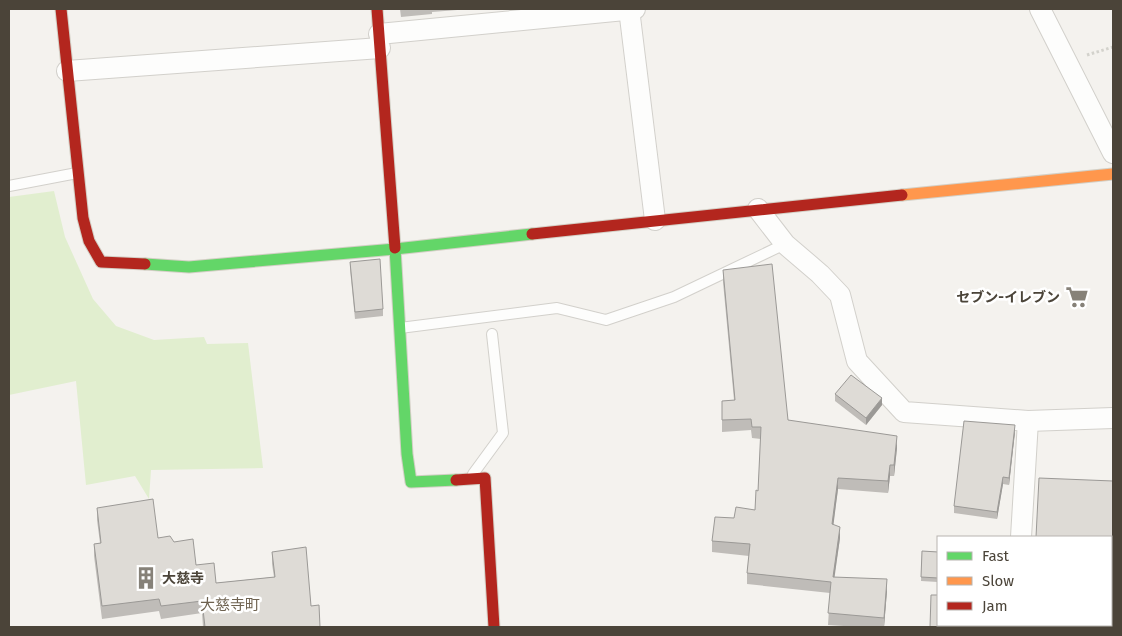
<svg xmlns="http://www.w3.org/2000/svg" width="1122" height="636" font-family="'Fira Sans','Noto Sans JP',sans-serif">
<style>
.green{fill:#e1eecf}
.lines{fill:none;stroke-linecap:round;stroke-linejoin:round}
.lane-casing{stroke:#d2d0cb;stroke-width:12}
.street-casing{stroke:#d2d0cb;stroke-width:22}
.fast-casing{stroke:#d3cfc5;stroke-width:13}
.slow-casing{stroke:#d3cfc5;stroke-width:13}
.jam-casing{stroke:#d3cfc5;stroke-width:13}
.path{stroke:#d3d2cc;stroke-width:3;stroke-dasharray:2.5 2.5;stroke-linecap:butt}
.lane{stroke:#fdfdfc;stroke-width:10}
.street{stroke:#fdfdfc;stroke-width:20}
.fast{stroke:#63d668;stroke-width:11}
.slow{stroke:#ff974d;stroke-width:11}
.jam{stroke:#b3261e;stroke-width:11}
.wall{fill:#bfbcb8}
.shaded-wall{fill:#9b9996}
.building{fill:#dedbd6;stroke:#9b9996}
.labels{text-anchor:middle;stroke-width:5;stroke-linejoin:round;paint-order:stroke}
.poi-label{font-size:14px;font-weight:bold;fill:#4b4439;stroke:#fff;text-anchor:end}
.neighbourhood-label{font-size:15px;fill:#6e6250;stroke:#fff}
</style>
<rect width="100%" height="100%" fill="#f4f2ee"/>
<!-- green -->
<polygon class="green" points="54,191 65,237 93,299 116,326 154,340 204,337 207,344 248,343 263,468 151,470 149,499 135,476 86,485 76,381 9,395 9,197"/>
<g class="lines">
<defs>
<g id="lane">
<polyline points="9,186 77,173"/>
<polyline points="400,328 557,308 606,320 674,297 785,244"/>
<polyline points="473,474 503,433 492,334"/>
</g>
<g id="street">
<polyline points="629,9 655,220"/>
<polyline points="1040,9 1113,153"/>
<polyline points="379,34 635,9"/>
<polyline points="67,71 380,48"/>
<polyline points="758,209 785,244 820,274 840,295 857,361 904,412 1028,421 1113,418"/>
<polyline points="1021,537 1028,421"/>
<polyline points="1015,627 1015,625"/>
</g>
<g id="fast">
<polyline points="395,248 407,454 411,482 456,480"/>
<polyline points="145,264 189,267 395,249 532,234"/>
</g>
<polyline id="slow" points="902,195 1113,174"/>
<g id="jam">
<polyline points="61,9 83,218 89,241 101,262 145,264"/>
<polyline points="377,9 395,248"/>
<polyline points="532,234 902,195"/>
<polyline points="456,480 485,478 494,627"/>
</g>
</defs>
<!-- lane casing -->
<use href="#lane" class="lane-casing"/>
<!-- street casing -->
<use href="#street" class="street-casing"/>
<!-- fast casing -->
<use href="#fast" class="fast-casing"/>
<!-- slow casing -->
<use href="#slow" class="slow-casing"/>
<!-- jam casing -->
<use href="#jam" class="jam-casing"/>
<!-- path -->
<polyline class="path" points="1087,55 1113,47"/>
<!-- lane -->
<use href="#lane" class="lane"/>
<!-- street -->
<use href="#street" class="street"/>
<!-- fast -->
<use href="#fast" class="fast"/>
<!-- slow -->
<use href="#slow" class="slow"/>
<!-- jam -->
<use href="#jam" class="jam"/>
</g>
<!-- wall -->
<g class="wall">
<polygon points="400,9 470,9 432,12 432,14 401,17"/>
<polygon points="350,262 383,309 383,316 355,319 350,269"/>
<polygon points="723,270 788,420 897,448 894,476 890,476 888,493 838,489 833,525 840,538 834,577 887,591 884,627 859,627 828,625 830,593 747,584 747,573 749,556 712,552 712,541 734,518 755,510 758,491 761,439 752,438 751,430 722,432 722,401 734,400 723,282"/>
<polygon points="835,394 882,405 866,425 835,401"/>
<polygon points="1015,432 1009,485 1003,484 997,519 954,513 954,506"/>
<polygon points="97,508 158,538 174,542 196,565 216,583 274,577 272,564 272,552 311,606 320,627 203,627 202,613 161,619 159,611 102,619 94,556 94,544 100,543 97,520"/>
<polygon points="922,551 938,552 938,582 921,581"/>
</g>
<!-- shaded-wall -->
<g class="shaded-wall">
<polygon points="882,398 882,405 866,425 866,418"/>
<polygon points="1015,425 1015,432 1009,485 1009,478"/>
<polygon points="897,436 897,448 894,476 894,465"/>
<polygon points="890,465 890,476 888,493 888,481"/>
<polygon points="1003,477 1003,484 997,519 997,512"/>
<polygon points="838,478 838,489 832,536 832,524"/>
<polygon points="840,527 840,538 833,588 833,577"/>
<polygon points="887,579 887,591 884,627 884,618"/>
</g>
<!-- building -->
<g class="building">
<polygon points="380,259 383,309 355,312 350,262"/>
<polygon points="772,264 788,420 897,436 894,465 890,465 888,481 838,478 832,524 840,527 833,577 887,579 884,618 828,613 831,582 747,573 750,544 712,541 715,517 734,518 736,507 755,510 756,490 758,491 761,427 752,427 751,419 722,420 722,401 735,400 723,270"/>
<polygon points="851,375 882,398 866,418 835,394"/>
<polygon points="964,421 1015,425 1009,478 1003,477 997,512 954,506"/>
<polygon points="1039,478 1113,481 1113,627 1017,627 1021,626 1022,625 1111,625 1111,537 1036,537"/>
<polygon points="153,499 158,538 170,536 174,542 193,539 196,565 214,563 216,583 275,577 272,552 306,547 311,606 319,605 320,627 205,627 202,601 161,606 159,599 102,606 94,544 101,543 97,508"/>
<polygon points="922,551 938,552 938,578 921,577"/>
<polygon points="931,595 938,595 938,625 1008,625 1012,627 930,627"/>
</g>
<!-- icons -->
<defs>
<symbol id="supermarket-bare" viewBox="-9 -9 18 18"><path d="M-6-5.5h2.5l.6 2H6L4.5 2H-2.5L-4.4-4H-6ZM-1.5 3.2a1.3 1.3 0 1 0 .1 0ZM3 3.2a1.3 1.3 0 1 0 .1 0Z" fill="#868178" stroke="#fff" stroke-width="2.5" paint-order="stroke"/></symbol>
<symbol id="building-bare" viewBox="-9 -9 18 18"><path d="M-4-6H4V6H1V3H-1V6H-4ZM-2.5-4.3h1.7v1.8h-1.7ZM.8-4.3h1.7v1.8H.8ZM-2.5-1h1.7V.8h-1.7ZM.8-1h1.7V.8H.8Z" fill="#868178" stroke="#fff" stroke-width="2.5" paint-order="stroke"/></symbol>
</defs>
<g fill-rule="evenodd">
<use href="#supermarket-bare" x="1061" y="281" width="32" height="32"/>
<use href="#building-bare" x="130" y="562" width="32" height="32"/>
</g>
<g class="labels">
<!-- poi labels -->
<g class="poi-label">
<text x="1060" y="302">セブン-イレブン</text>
<text x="162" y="583" text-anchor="start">大慈寺</text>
</g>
<!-- neighbourhood labels -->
<g class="neighbourhood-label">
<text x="230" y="610">大慈寺町</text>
</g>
</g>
<!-- border -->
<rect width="1122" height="636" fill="none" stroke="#4b4439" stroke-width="20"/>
<!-- legend -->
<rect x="937" y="536" width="175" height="90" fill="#ffffff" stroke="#b7b4b0"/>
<rect x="947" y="552" width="25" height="8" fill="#63d668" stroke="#b7b4b0"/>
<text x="982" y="561" font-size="15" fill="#4b4439">Fast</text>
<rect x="947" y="577" width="25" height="8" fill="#ff974d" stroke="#b7b4b0"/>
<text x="982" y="586" font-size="15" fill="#4b4439">Slow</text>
<rect x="947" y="602" width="25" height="8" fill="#b3261e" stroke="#b7b4b0"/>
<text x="982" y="611" font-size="15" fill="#4b4439">Jam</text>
</svg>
